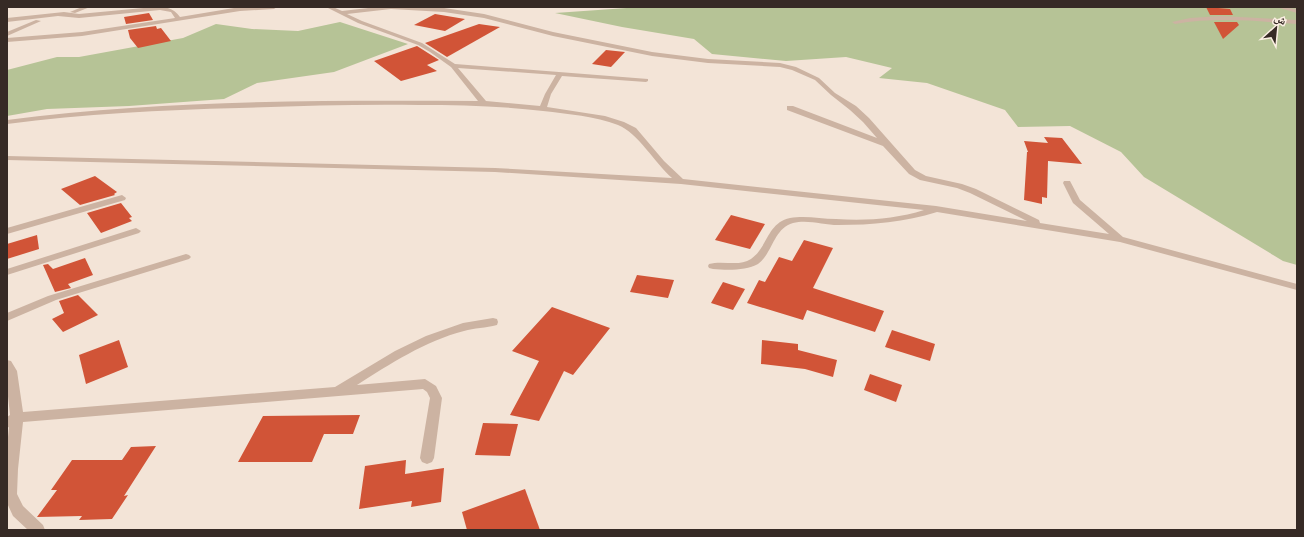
<svg xmlns="http://www.w3.org/2000/svg" width="1304" height="537" font-family="Raleway,'Noto Naskh Arabic',sans-serif">
<style>
.green{fill:#b6c396}
.building{fill:#d15437}
.lines{fill:none;stroke-linecap:round;stroke-linejoin:round}
.minor{fill:#ccb3a2;fill-rule:evenodd}
</style>
<rect width="100%" height="100%" fill="#f3e4d7"/>
<!-- green -->
<g class="green">
<polygon points="641,7 1297,7 1297,265 1283,261 1144,177 1121,152 1070,126 1018,127 1005,110 927,83 879,78 892,68 846,57 786,61 712,54 694,39 622,27 555,13"/>
<polygon points="340,22 408,44 334,72 257,83 224,99 129,106 47,109 7,116 7,70 57,57 79,57 183,38 216,24 252,29 298,31"/>
</g>
<!-- building -->
<g class="building">
<polygon points="1206,7 1230,9 1233,15 1210,15"/>
<polygon points="149,13 153,20 126,24 124,17"/>
<polygon points="435,14 465,19 445,31 414,25"/>
<polygon points="1214,22 1237,22 1239,25 1223,39"/>
<polygon points="479,24 500,27 447,57 425,43"/>
<polygon points="156,26 157,29 161,28 171,41 138,48 130,38 128,30"/>
<polygon points="417,46 439,60 427,65 437,71 401,81 374,61"/>
<polygon points="606,50 625,52 611,67 592,64"/>
<polygon points="1044,137 1062,138 1082,164 1048,161 1047,198 1042,197 1042,204 1024,200 1027,152 1028,152 1024,141 1048,143"/>
<polygon points="95,176 117,192 114,194 115,195 80,205 61,189"/>
<polygon points="121,203 132,217 129,218 132,221 101,233 87,213"/>
<polygon points="731,215 765,224 750,249 715,240"/>
<polygon points="37,235 39,249 7,259 7,244"/>
<polygon points="804,240 833,248 813,288 884,311 875,332 807,310 803,320 747,303 759,280 765,282 779,257 792,261"/>
<polygon points="85,258 93,275 68,284 71,288 55,292 43,265 48,264 53,269"/>
<polygon points="637,275 674,280 668,298 630,292"/>
<polygon points="723,282 745,289 733,310 711,303"/>
<polygon points="78,295 98,315 63,332 52,319 64,313 59,301"/>
<polygon points="552,307 610,328 573,375 564,371 539,421 510,415 539,361 512,351"/>
<polygon points="892,330 935,344 930,361 885,347"/>
<polygon points="119,340 128,367 86,384 79,355"/>
<polygon points="762,340 798,344 798,350 837,360 833,377 805,369 761,364"/>
<polygon points="870,374 902,385 896,402 864,390"/>
<polygon points="360,415 353,434 324,434 312,462 238,462 263,416"/>
<polygon points="483,423 518,424 510,456 475,455"/>
<polygon points="156,446 124,496 128,495 112,519 79,520 82,516 37,517 57,490 51,490 72,460 122,460 131,447"/>
<polygon points="406,460 405,474 444,468 441,502 411,507 412,501 359,509 365,466"/>
<polygon points="525,489 540,530 467,530 462,512"/>
</g>
<g class="lines">
<!-- minor -->
<g class="minor">
<polygon points="82,7 90,7 75,13 70,12"/>
<path d="M 154,7 C 165,7 173,7 180,17 L 240,7 L 277,7 L 274,9 L 240,11 L 82,36 L 7,42 L 7,38 L 82,32 L 175,18 L 171,12 L 160,10 L 79,18 L 58,16 L 7,22 L 7,18 L 64,12 L 79,14 Z"/>
<path d="M 326,7 L 333,7 L 342,11 L 377,7 L 444,8 L 484,14 L 553,32 L 652,52 L 708,59 L 780,63 L 796,67 L 819,78 L 835,93 L 856,106 L 869,118 L 915,170 L 926,176 L 962,184 L 976,189 L 1039,220 L 1040,223 L 1109,234 L 1073,203 L 1063,183 L 1064,181 L 1070,181 L 1080,200 L 1123,237 L 1297,284 L 1297,290 L 1120,242 L 937,212 C 905,222 872,225 838,225 C 824,225 807,219 793,223 C 773,229 773,253 758,264 C 746,271 726,270 713,269 L 709,268 L 708,266 L 709,264 C 723,260 739,267 751,259 C 768,247 767,223 790,218 C 806,215 820,219 836,219 C 865,221 896,219 924,210 L 681,184 L 495,172 L 7,160 L 7,156 L 495,168 L 672,178 C 655,163 638,133 618,125 C 595,116 568,114 543,111 C 502,106 461,105 419,105 C 359,104 299,106 239,108 C 161,110 84,114 7,124 L 7,120 C 162,100 322,100 478,101 L 451,67 L 430,52 L 418,45 L 358,23 ZM 391,9 L 444,12 L 484,18 L 553,36 L 652,56 L 708,63 L 780,67 L 792,70 L 815,80 L 831,95 L 850,110 L 863,122 L 877,138 L 793,106 L 787,106 L 787,110 L 883,146 L 909,174 L 920,180 L 957,188 L 970,193 L 1027,221 L 936,206 L 683,179 L 664,161 L 636,128 L 624,122 L 605,116 L 547,107 L 551,94 L 562,76 L 646,82 L 648,81 L 648,79 L 455,64 L 422,43 L 362,21 L 347,14 ZM 458,68 L 556,75 L 545,94 L 540,106 L 486,101 Z"/>
<polygon points="1279,7 1297,9 1297,13 1280,8"/>
<path d="M 1221,16 L 1297,20 L 1297,24 C 1256,21 1216,17 1175,24 L 1172,22 L 1190,18 Z"/>
<polygon points="36,20 41,21 7,36 7,32"/>
<polygon points="122,195 126,198 125,200 7,234 7,228"/>
<polygon points="136,228 141,231 139,233 7,275 7,269"/>
<polygon points="186,254 189,255 191,257 189,259 56,300 7,321 7,313 48,296"/>
<path d="M 493,318 L 497,319 L 498,322 L 497,325 C 486,328 474,328 464,331 C 425,341 390,364 357,385 L 425,379 L 436,386 L 442,398 L 434,458 L 432,462 L 427,464 L 422,462 L 420,458 L 430,398 L 427,392 L 423,389 L 23,422 L 18,469 L 17,494 L 23,506 L 43,525 L 45,530 L 28,530 L 13,516 L 7,503 L 7,447 L 9,427 L 7,428 L 7,417 L 10,415 L 7,387 L 7,360 L 11,361 L 17,371 L 23,412 L 335,387 L 395,351 L 426,336 L 463,323 Z"/>
</g>
</g>
<!-- border -->
<rect width="1304" height="537" fill="none" stroke="#362a25" stroke-width="16"/>
<!-- north arrow -->
<g transform="translate(1276 28) rotate(27)" stroke="#fbefe3" stroke-width="3" paint-order="stroke">
<path d="M0-3L7 15L0 10L-7 15Z" fill="#362a25"/>
<text y="-6" font-size="11" font-weight="bold" text-anchor="middle" fill="#362a25">ش</text>
</g>
</svg>
